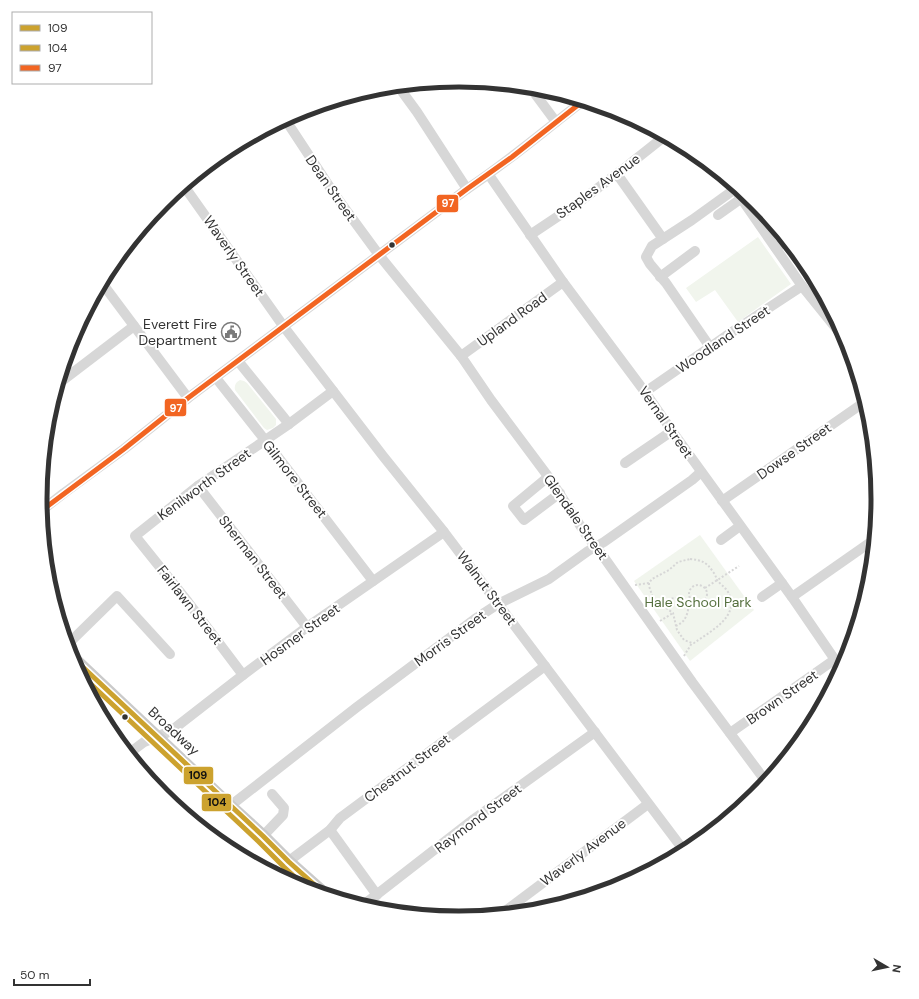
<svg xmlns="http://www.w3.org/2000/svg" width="919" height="999" font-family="'DM Sans',sans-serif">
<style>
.green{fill:#f1f5ed}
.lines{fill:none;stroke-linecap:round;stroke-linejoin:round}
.path{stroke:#d6d6d6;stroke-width:2;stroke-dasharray:2 2;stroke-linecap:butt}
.minor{stroke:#d7d7d7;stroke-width:10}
.major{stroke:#cacaca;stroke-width:13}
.bus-1-casing{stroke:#fff;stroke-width:8}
.bus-2-casing{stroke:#fff;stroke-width:8}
.bus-3-casing{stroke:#fff;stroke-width:8}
.bus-1{stroke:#cca22e;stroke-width:5}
.bus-2{stroke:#cca22e;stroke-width:5}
.bus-3{stroke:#f26522;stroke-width:5}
.bus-dot{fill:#333;stroke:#fff;stroke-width:1.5}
.labels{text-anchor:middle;stroke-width:4;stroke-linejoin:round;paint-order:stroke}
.street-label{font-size:14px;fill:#333;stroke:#fff}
.poi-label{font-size:14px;fill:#333;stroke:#fff;text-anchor:end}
.park-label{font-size:14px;fill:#56703f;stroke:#fff}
.rim{fill:none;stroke:#333;stroke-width:5}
.line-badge{stroke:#fff;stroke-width:1.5}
.badge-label{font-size:11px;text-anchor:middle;font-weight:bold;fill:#fff}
.pale-badge-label{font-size:11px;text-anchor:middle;font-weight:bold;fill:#111}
</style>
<rect width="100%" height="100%" fill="#fff"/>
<!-- green -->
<g class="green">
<polygon points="758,237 791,284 738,322 715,290 696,302 686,288"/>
<path d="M 240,380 L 244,381 L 247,383 L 276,419 L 276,425 L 273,428 L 267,430 L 264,428 L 235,390 C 234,385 236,382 240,380 Z"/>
<polygon points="700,535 754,610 690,661 634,581"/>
</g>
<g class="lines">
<!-- path -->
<g class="path">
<path d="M 690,559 C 701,560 707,562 713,572 C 715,574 716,577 717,580 C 720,584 725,587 728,592 C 741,616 711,631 694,643 L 692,643 L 684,640 L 677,630 L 673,613 L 655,600 L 652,595 L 649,586 L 649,583 L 652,579 L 669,570 L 678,562 Z"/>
<circle cx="698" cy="594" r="9"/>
<polyline points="635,585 649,583"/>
<polyline points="705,588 739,566"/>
<path d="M 661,604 C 667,599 673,597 681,599 C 684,599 685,599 687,602 C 690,607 687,616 684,620 C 682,623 679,624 676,626"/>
<polyline points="660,621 673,613"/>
<polyline points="684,656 692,643"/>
</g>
<!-- minor -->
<g class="minor">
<polyline points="398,86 417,112 467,189"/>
<polyline points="530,87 556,122"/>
<polyline points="285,119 335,195 379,255 461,356 491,400 550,479 587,536 603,556 692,682 767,783"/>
<polyline points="617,174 663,239"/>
<polyline points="489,175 563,282 645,392 672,431 792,597 842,670"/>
<polyline points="729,181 802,286 848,343"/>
<polyline points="184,186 284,327 383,456 444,532 685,852"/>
<polyline points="718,215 742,198"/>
<polyline points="530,235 575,205 626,167 665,136"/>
<polyline points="776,248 787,240"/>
<polyline points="660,277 695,251"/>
<polyline points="102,283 188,398"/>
<polyline points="710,347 666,283 650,264 646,257 652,246 692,220 735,189"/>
<polyline points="461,356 563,282"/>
<polyline points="238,361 289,424"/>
<polyline points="216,378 265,440 373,581"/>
<polyline points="58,384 134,326"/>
<polyline points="645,392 726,336 802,286"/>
<polyline points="625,463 672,431"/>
<polyline points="876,474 873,481 878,491"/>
<polyline points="548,477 513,506 524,520 560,493"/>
<polyline points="198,486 307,627"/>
<polyline points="722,501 866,401"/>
<path d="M 41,511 L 64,493 L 124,449 L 188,398 L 467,189 C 508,162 545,130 583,101"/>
<polyline points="721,540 740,526"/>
<polyline points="762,597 782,583"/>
<polyline points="792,597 875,539"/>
<polyline points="67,645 117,596 170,654"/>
<polyline points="243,675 188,602 135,536 198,486 289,424 333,391"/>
<polyline points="730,733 834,660"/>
<polyline points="128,754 144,742 171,731 243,675 307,627 444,532"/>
<polyline points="230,806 357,707 475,619 498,604 549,579 588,551 604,542 692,480 701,472"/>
<polyline points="330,830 377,895"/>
<polyline points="263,836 283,815 284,808 272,794"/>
<polyline points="273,873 330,830 340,818 545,666"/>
<polyline points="362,906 474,819 595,732"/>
<polyline points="500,915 648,804"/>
</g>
<!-- major -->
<polyline class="major" points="70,655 157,737 230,806 263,836 289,862 326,895"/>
<defs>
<polyline id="bus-1" points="71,656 263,836 289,862 326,895"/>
<polyline id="bus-2" points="79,673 258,841 284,867 310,891"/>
<polyline id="bus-3" points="41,511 124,449 188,398 467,189 512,157 583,101"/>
</defs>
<!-- bus-1 casing -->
<use href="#bus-1" class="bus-1-casing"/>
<!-- bus-2 casing -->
<use href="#bus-2" class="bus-2-casing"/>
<!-- bus-3 casing -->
<use href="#bus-3" class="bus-3-casing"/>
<!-- bus-1 -->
<use href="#bus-1" class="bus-1"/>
<!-- bus-2 -->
<use href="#bus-2" class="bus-2"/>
<!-- bus-3 -->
<use href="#bus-3" class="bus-3"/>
</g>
<!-- icons -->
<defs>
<symbol id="civic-ring" viewBox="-11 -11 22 22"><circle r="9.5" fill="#fff" stroke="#7a7a7a" stroke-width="1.5"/><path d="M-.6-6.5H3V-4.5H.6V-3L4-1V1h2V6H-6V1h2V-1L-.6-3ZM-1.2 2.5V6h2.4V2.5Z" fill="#7a7a7a"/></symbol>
</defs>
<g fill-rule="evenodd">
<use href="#civic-ring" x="220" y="321" width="22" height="22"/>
</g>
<!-- markers -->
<g class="bus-dot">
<circle cx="392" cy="245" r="3.5"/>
<circle cx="125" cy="717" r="3.5"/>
</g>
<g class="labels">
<!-- street labels -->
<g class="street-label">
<text transform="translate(598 186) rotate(-36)" y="5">Staples Avenue</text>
<text transform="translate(331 188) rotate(55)" y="5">Dean Street</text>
<text transform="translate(234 256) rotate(55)" y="5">Waverly Street</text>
<text transform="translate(512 319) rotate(-36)" y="5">Upland Road</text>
<text transform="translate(723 339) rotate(-34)" y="5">Woodland Street</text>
<text transform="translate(666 422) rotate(55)" y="5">Vernal Street</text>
<text transform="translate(794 451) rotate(-35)" y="5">Dowse Street</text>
<text transform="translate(295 479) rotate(52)" y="5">Gilmore Street</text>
<text transform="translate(204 484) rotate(-36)" y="5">Kenilworth Street</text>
<text transform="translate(576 517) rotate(55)" y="5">Glendale Street</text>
<text transform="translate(253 557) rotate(52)" y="5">Sherman Street</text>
<text transform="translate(487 588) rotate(53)" y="5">Walnut Street</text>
<text transform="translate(190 605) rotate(52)" y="5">Fairlawn Street</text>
<text transform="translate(300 634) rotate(-36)" y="5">Hosmer Street</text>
<text transform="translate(450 638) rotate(-36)" y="5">Morris Street</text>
<text transform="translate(782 697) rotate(-35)" y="5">Brown Street</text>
<text transform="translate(174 731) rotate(43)" y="5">Broadway</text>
<text transform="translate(407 768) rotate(-37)" y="5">Chestnut Street</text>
<text transform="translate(478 818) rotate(-37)" y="5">Raymond Street</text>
<text transform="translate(583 852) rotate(-37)" y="5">Waverly Avenue</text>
</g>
<!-- poi labels -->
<g class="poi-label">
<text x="217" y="329">Everett Fire<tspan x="217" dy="16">Department</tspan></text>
</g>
<!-- park labels -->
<g class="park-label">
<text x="698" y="607">Hale School Park</text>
</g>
</g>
<!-- crop -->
<path d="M0 0H919V999H0ZM47 499a412 412 0 1 1 824 0a412 412 0 1 1-824 0Z" fill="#fff" fill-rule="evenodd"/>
<path class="rim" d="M47 499a412 412 0 1 1 824 0a412 412 0 1 1-824 0Z"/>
<g class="line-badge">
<rect x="436" y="194" width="23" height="19" rx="4" fill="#f26522"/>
<rect x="164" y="398" width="23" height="19" rx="4" fill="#f26522"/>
<rect x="183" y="766" width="31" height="19" rx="4" fill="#cca22e"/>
<rect x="201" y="793" width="31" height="19" rx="4" fill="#cca22e"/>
</g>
<g class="badge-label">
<text x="448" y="207">97</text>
<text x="176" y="412">97</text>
</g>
<g class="pale-badge-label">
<text x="198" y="779">109</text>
<text x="217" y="806">104</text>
</g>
<!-- legend -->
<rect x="12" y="12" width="140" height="72" fill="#ffffff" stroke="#adadad"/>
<rect x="20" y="25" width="20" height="6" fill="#cca22e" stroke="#adadad"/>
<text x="48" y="32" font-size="12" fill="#333333">109</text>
<rect x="20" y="45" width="20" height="6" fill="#cca22e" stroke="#adadad"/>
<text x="48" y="52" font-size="12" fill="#333333">104</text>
<rect x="20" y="65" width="20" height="6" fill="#f26522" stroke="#adadad"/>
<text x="48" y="72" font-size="12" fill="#333333">97</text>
<!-- north arrow -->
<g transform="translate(887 967) rotate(99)" stroke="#ffffff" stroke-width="3" paint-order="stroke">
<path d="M0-3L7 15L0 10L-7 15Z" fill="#333333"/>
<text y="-6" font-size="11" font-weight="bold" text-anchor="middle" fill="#333333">N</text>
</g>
<!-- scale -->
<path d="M14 979v6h76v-6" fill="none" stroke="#333333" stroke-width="2"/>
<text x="20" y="979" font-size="12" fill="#333333" stroke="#ffffff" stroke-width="3" paint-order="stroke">50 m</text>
</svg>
